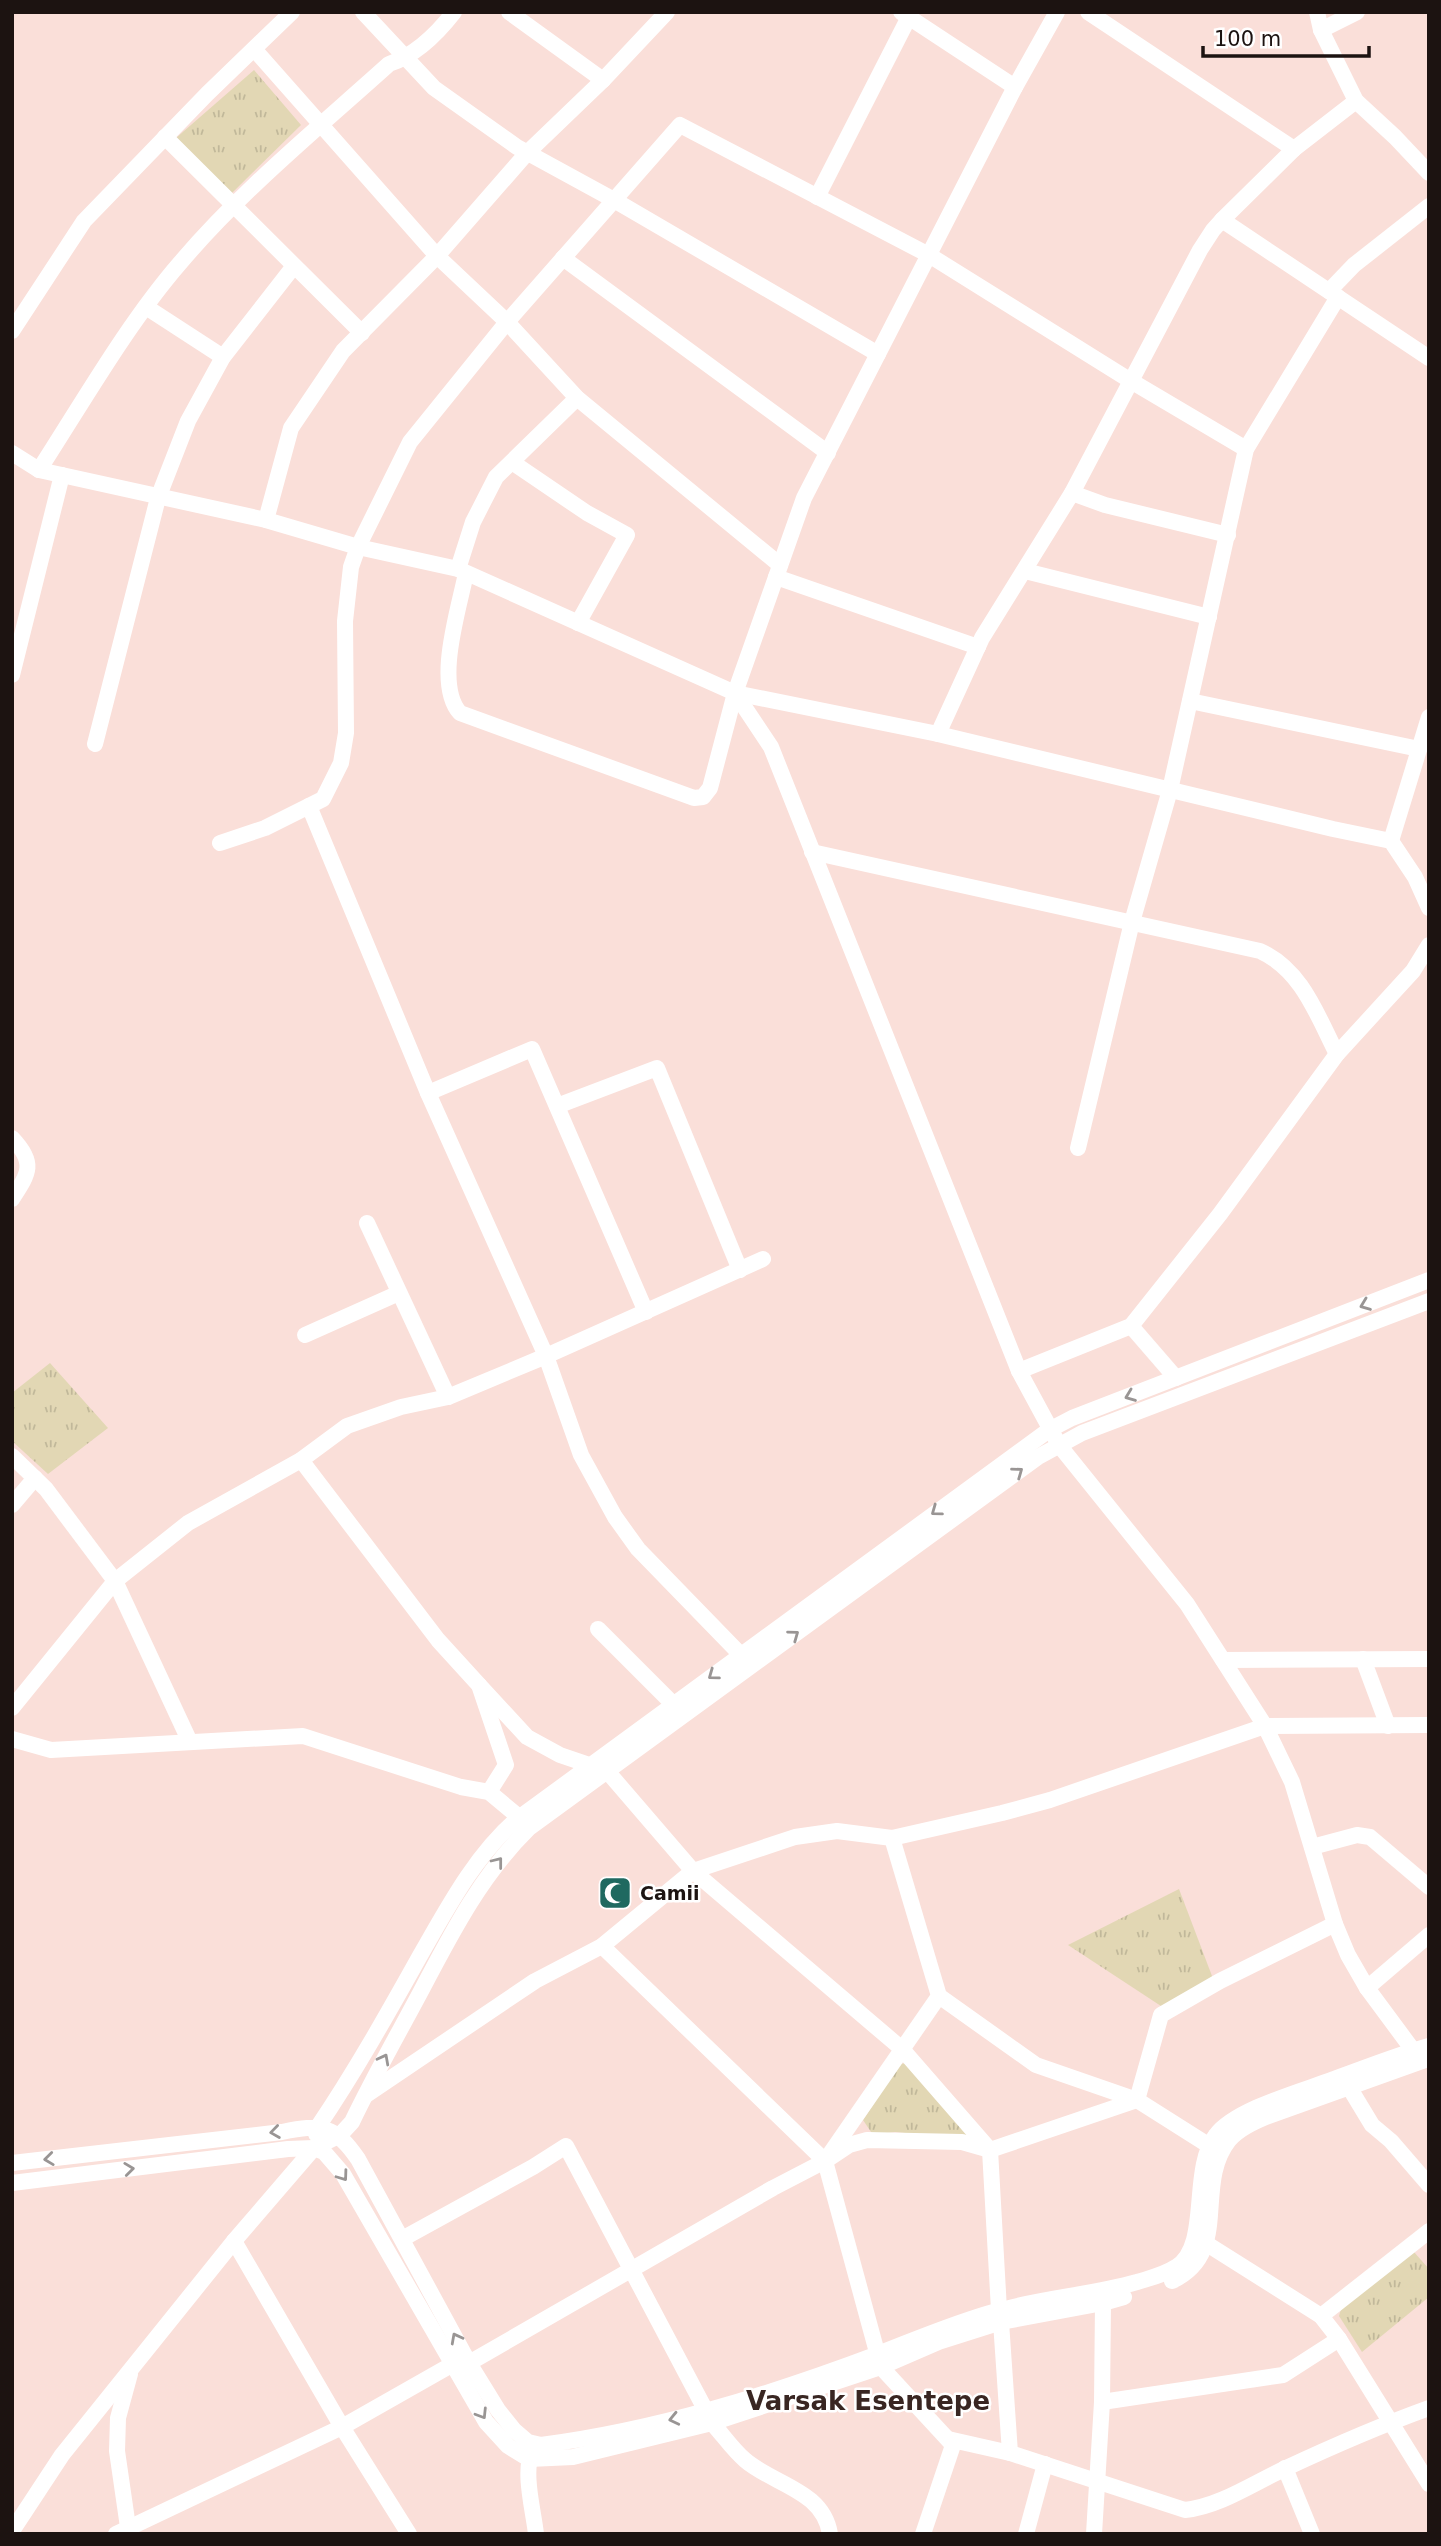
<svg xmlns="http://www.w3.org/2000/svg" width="1441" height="2546" font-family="'DejaVu Sans',sans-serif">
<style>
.grass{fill:url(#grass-tufts)}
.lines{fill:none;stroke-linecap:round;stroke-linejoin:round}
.minor{stroke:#fff;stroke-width:16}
.oneway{stroke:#999594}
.labels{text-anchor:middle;stroke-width:5;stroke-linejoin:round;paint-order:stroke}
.poi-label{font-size:19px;font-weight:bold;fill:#1c1311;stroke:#fff;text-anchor:start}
.district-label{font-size:26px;font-weight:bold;fill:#392622;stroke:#fff}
</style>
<defs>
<pattern id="grass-tufts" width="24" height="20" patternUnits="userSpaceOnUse" patternTransform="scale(1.75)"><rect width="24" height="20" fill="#e2d7b4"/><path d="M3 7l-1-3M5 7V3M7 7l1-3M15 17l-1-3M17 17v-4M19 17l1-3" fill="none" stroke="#c1b89a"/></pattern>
</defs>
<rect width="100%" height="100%" fill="#fadfd9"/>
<!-- grass -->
<g class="grass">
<polygon points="254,70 301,125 231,194 176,138"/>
<polygon points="50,1363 108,1428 48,1474 12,1441 12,1393"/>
<polygon points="1179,1889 1212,1976 1211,1982 1164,2008 1068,1945"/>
<polygon points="907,2063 970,2135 966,2139 895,2132 873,2135 863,2120 900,2064"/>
<polygon points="1414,2252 1429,2269 1429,2297 1362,2352 1339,2316 1342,2306"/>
</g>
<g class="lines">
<!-- minor -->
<g class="minor">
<polyline points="363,12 434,88 517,147 614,200 878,354"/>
<polyline points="509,12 603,80"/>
<polyline points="901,12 1015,87"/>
<polyline points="1088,12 1294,149"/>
<polyline points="1317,12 1321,30 1356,101 1395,137 1429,173"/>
<polyline points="1321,30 1357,12"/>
<polyline points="254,49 437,256 507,322 577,398 780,565"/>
<polyline points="165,137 362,333"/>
<polyline points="817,197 909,17"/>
<polyline points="1222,220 1294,149 1356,101"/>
<polyline points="563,258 828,453"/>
<polyline points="1329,291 1354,265 1429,206"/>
<polyline points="146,307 223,357"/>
<polyline points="12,331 84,221 207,94 292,12"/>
<polyline points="12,453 39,470 266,520 358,547 458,569 735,693 771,747 1019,1371 1059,1445 1187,1604 1265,1726 1292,1782 1335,1924 1348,1955 1367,1988 1421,2061"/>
<polyline points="512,462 587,513 627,535 578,623"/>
<path d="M 39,470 C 83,402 128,323 180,263 C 242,190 318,128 389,64 C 416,55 437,34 454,12"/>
<polyline points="1072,493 1105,505 1228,535"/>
<polyline points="266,520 291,428 343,351 437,256 527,153 603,80 667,12"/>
<polyline points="458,569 473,522 496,477 577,398"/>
<polyline points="1025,571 1209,617"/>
<path d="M 466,573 C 459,609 434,684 460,713 L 694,798 L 703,797 L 710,788 L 735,693 L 804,498 L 1015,87 L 1057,12"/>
<polyline points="776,577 978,647"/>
<polyline points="12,675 62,475"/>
<polyline points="735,693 938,734 1333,829 1391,841 1415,877 1429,908"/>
<polyline points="1190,701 1419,749"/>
<polyline points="938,734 982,638 1072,493 1200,250 1213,230 1222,220 1429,358"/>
<polyline points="95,744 158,498 188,421 223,357 294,266"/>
<polyline points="309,806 428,1093 546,1356 581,1455 615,1517 638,1549 741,1655"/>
<polyline points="1391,841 1429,717"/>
<polyline points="220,843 265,828 323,799 341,763 346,733 345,621 351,567 358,547 410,442 507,322 680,125 929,255 1131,381 1246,449"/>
<path d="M 812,852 L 1260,951 C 1302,970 1317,1015 1337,1054"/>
<polyline points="428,1093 532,1049 646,1312"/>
<polyline points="557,1106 657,1068 740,1270"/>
<path d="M 12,1138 C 36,1163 29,1173 12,1199"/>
<polyline points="1078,1148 1132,922 1170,790 1246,449 1338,297"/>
<polyline points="367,1223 448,1397"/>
<polyline points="1131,1326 1176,1378"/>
<polyline points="305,1335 399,1293"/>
<polyline points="1019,1371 1131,1326 1220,1214 1337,1054 1413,971 1429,945"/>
<polyline points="12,1456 46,1489 115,1581 189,1740"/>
<polyline points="301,1460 438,1640 479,1685 506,1765 489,1792"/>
<polyline points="12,1505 35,1478"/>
<polyline points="598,1629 673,1704"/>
<polyline points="1363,1659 1388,1726"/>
<polyline points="1223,1660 1429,1659"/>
<polyline points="479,1685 527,1737 560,1755 607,1771 693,1871 902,2049 990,2150 999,2310"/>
<polyline points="12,1708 115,1581 188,1523 301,1460 347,1426 401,1407 448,1397 546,1356 763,1259"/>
<polyline points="12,1739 51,1750 303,1736 461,1787 489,1792 519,1817"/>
<polyline points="892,1838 939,1996 825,2161 881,2367 953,2445 923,2534"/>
<polyline points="1312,1847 1357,1835 1370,1837 1429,1887"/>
<polyline points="602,1946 825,2161"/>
<polyline points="1367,1988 1429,1935"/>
<polyline points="939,1996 1036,2065 1137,2100 1216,2150"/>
<polyline points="1349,2087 1372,2125 1391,2141 1429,2185"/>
<polyline points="366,2095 535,1981 602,1946 693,1871 795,1837 837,1831 892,1838 1002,1813 1050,1800 1265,1726 1429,1725"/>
<path d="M 316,2134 L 317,2128 C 355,2072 388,2013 421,1954 C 448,1907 475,1856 516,1820 L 1049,1430 L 1072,1418 L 1429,1280"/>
<path d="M 12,2163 L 282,2132 C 321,2124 335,2125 358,2159 L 469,2363 L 498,2410 L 514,2430 L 528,2442 L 541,2445 C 656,2430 769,2395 878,2354 C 917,2339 956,2322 997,2311 C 1043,2298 1091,2295 1137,2282 C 1150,2278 1164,2275 1176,2267 C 1211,2246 1189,2170 1216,2135 C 1235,2109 1303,2091 1334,2079 C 1365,2068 1397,2055 1429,2046"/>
<polyline points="12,2183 288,2149 314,2148 324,2152 343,2174 486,2422 508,2446 529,2459 573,2457 712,2423 881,2367 941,2341 1001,2322 1103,2303 1124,2297"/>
<polyline points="402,2239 533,2167 566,2146 706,2411"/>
<polyline points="234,2241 342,2427 409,2534"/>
<polyline points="1207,2244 1321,2316 1339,2339 1429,2484"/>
<path d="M 1172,2281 C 1233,2252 1193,2186 1229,2140 C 1239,2129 1252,2123 1266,2117 L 1428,2059"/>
<polyline points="1321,2316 1429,2231"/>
<polyline points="1001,2322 1010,2453"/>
<polyline points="469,2363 773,2188 825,2161 849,2145 867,2140 962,2142 990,2150 1137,2100 1161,2015 1220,1981 1335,1924"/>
<polyline points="1102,2402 1283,2375 1339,2339"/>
<path d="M 712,2423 C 723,2435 733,2450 745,2460 C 774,2485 823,2490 830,2534"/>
<path d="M 948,2439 L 1010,2453 L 1185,2510 C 1220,2506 1252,2484 1284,2469 C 1331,2447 1379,2426 1429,2408"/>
<path d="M 532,2450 C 523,2474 533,2508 536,2534"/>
<polyline points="1285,2468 1312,2534"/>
<path d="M 12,2531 L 62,2455 L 234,2241 L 314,2148 L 340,2135 L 352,2122 C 373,2078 397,2036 420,1993 C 451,1934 481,1875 529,1828 L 1038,1457 L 1082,1433 L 1429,1301"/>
<polyline points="116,2534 342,2427 453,2364"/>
<polyline points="129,2534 117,2451 118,2418 130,2374"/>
<polyline points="1026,2534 1045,2464"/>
<polyline points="1094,2534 1102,2402 1103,2303"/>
</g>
</g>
<!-- one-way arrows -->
<defs><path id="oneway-chevron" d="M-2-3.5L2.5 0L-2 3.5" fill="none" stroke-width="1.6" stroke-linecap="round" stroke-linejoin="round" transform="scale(1.75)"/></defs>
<g class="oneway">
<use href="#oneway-chevron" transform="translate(1365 1305) rotate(159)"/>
<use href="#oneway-chevron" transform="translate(1130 1396) rotate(159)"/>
<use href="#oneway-chevron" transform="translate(1018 1472) rotate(-36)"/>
<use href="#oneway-chevron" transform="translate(936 1511) rotate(144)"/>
<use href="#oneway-chevron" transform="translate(794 1635) rotate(-36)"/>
<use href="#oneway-chevron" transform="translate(713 1675) rotate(144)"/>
<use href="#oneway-chevron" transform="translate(498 1862) rotate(-52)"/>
<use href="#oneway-chevron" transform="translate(384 2059) rotate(-62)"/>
<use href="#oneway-chevron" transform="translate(275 2132) rotate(172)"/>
<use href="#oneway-chevron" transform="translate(49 2159) rotate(173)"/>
<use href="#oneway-chevron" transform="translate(129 2169) rotate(-7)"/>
<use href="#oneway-chevron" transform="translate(343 2176) rotate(54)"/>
<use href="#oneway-chevron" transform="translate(456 2338) rotate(-118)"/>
<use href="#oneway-chevron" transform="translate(482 2414) rotate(58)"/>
<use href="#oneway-chevron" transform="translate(674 2419) rotate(167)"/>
</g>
<!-- icons -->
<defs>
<symbol id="mosque-square" viewBox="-11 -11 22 22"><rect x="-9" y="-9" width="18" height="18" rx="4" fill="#1f6960" stroke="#fff"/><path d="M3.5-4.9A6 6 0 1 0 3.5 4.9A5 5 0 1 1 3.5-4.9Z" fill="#fff"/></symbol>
</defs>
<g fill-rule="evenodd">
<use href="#mosque-square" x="596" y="1874" width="38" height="38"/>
</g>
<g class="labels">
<!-- poi labels -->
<g class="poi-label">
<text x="640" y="1900">Camii</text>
</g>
<!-- district labels -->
<g class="district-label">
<text x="868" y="2410">Varsak Esentepe</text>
</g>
</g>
<!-- border -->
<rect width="1441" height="2546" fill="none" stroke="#1c1311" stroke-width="28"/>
<!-- scale -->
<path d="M1203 46v10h166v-10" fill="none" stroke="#1c1311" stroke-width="3.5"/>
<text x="1214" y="46" font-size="21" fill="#1c1311" stroke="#ffffff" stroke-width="5" paint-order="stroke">100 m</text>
</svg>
